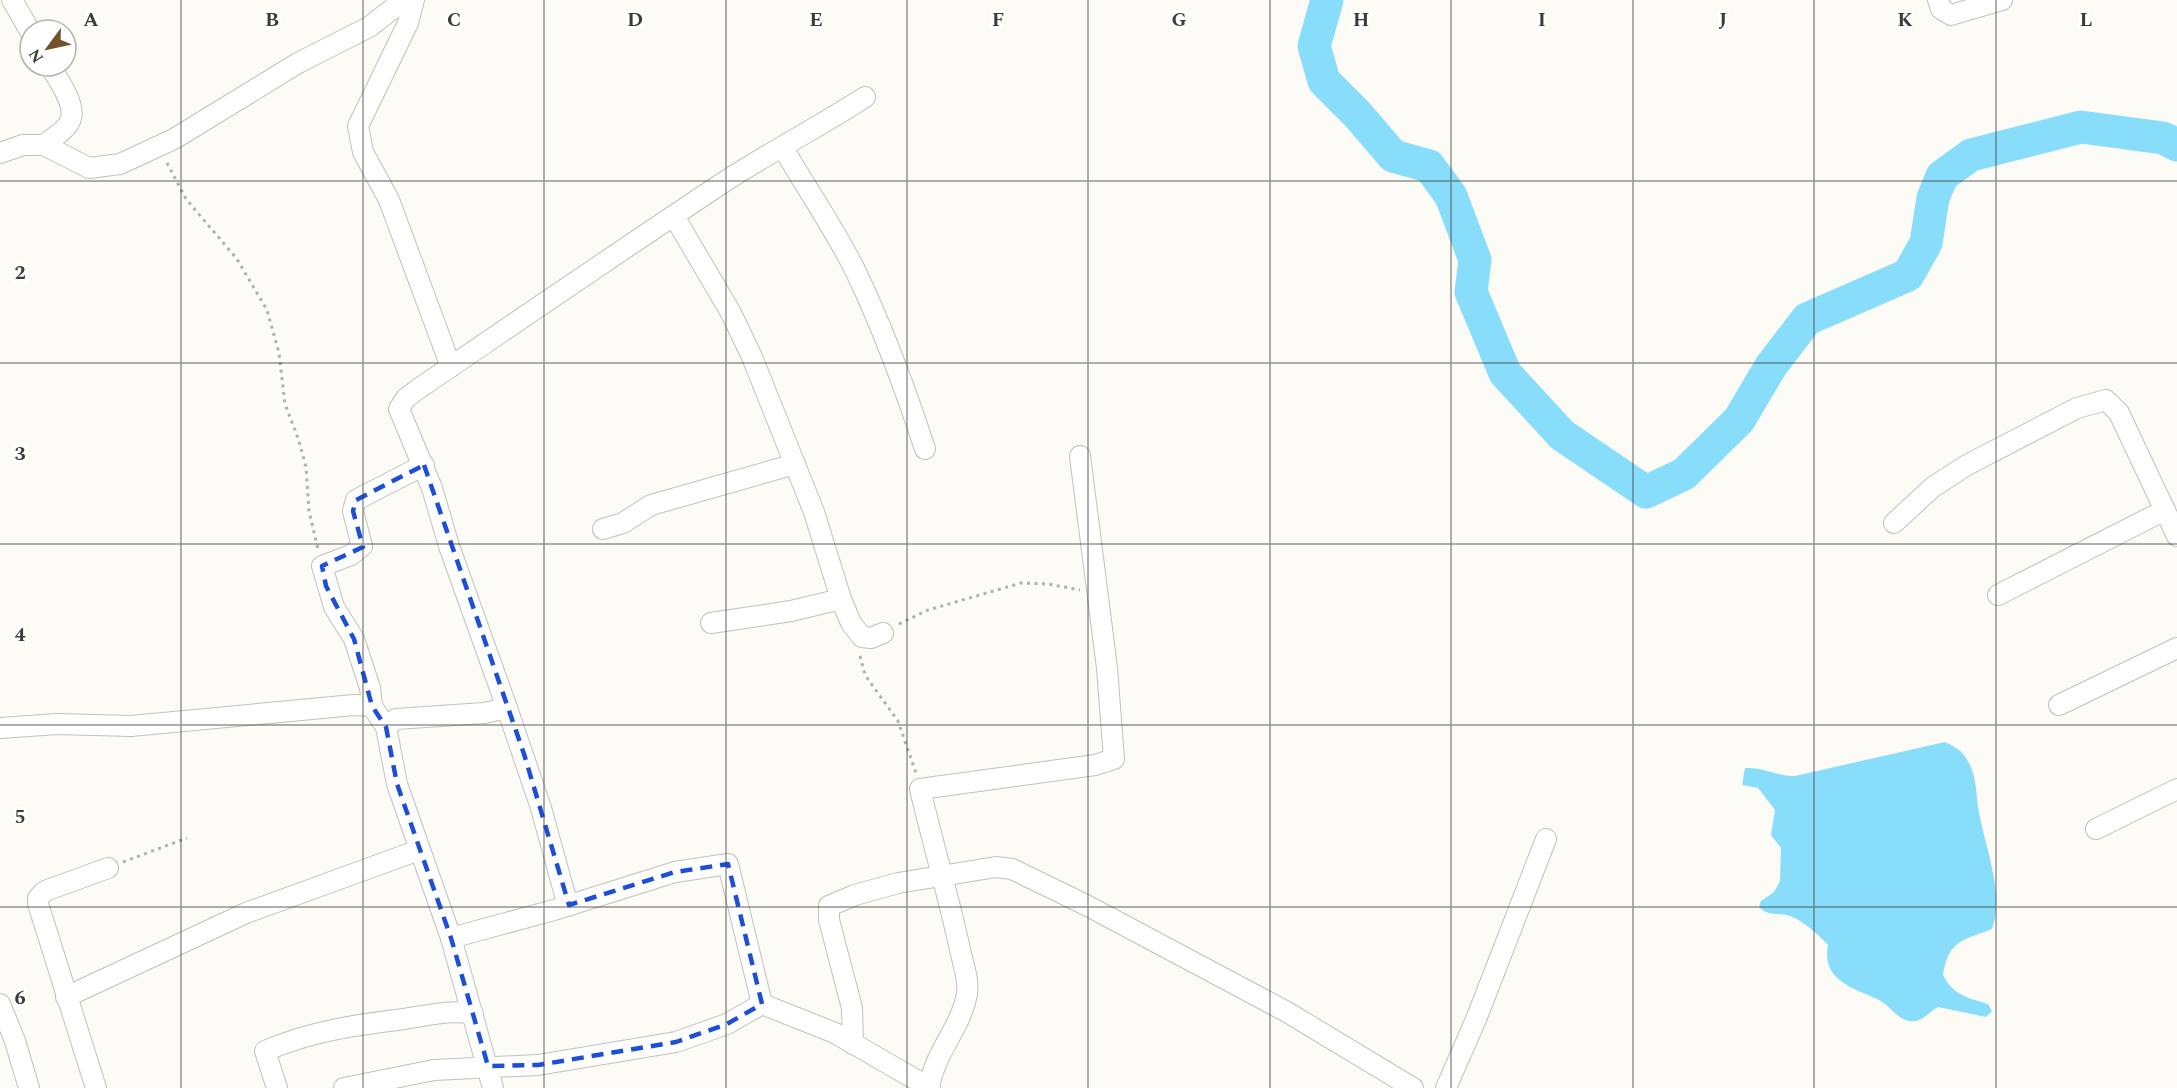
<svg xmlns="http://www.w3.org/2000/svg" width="2177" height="1088" font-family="Spectral,serif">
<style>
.water{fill:#88ddfa}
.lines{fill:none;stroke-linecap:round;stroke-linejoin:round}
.river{stroke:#88ddfa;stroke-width:33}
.street-casing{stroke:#c2c0bb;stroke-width:22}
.path{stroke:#b1b0ab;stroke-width:3;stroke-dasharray:3 4.5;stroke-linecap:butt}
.street{stroke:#fff;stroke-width:20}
.marked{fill:none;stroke:#1d4ed8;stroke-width:4.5;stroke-dasharray:12 8;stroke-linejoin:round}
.grid{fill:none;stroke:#3c3b39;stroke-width:1.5;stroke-opacity:0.55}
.grid-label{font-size:20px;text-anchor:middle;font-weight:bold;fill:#3c3b39;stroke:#fff;stroke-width:6;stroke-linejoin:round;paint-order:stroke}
</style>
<rect width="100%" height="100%" fill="#fdfbf5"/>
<!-- water -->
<path class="water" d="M 1945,742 C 1952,745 1959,749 1964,755 C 1976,771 1976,789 1978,807 C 1984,845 2005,892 1992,929 C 1964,940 1948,940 1943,975 C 1953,995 1968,998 1988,1004 L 1992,1011 L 1986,1017 L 1938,1007 C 1928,1012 1923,1023 1910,1021 C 1896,1019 1891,1006 1879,1000 C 1854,988 1821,981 1828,945 C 1819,935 1802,920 1790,916 C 1778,912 1768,917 1759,907 L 1761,901 L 1774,892 L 1780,881 L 1781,848 L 1771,835 L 1775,810 L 1758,788 L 1742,785 L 1745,768 C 1763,767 1777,776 1795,776 Z"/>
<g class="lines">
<!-- river -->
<polyline class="river" points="1327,0 1314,46 1324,81 1358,115 1393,156 1429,166 1451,196 1475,260 1471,292 1505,373 1562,435 1646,492 1684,474 1739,420 1771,366 1807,319 1908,275 1926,243 1933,198 1942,176 1971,155 2081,127 2163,138 2177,145"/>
<defs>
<g id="street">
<polyline points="12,0 30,31"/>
<polyline points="414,0 408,23 358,126 363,152 389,200 451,367"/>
<polyline points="1938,0 1941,9 1951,15 2002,0"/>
<path d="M 44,145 C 52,138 64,132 69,123 C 79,107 58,80 50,66"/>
<path d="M 783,148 C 807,189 834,228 855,270 C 883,328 905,388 925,449"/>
<polyline points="0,153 23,145 44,145 89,168 120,164 174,139 298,63 369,27 404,0"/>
<polyline points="674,216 731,313 752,357 814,512 841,599 851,623 862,637 871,638 883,633"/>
<polyline points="1894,523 1933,487 1967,465 2077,408 2106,400 2119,413 2177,536"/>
<polyline points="603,529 623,523 651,505 795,464"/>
<polyline points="1998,595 2165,510"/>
<polyline points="711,623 791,611 841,599"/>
<polyline points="2059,705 2177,648"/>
<polyline points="372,706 370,688 354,639 334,607 322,566 351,555 362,546 353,511 356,500 424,465"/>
<polyline points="507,708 541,808 568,906"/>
<polyline points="0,728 57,724 131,726 354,705 372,706 386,727"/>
<polyline points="2096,829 2177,789"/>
<polyline points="451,938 554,910 675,872 728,864 762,1004"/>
<polyline points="66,997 246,913 419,850"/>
<polyline points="0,1004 15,1041 29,1088"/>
<polyline points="762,1004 835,1033 930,1088"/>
<polyline points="853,1044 852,1008 829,920 829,906 855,895 898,883 996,867 1012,869 1088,906 1287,1012 1413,1088"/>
<polyline points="96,1088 38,904 38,898 45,891 108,868"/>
<path d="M 277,1088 L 265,1051 C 311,1031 356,1025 404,1019 C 426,1016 451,1009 473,1014"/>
<polyline points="344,1088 434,1070 538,1065 676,1042 727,1024 762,1004"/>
<path d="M 493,1088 L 451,938 L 397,784 L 386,727 L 396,719 L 484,713 L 507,708 L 449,546 L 432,488 L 399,409 L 406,398 L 421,387 C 522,318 623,249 724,182 C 770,152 819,127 865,97"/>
<path d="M 929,1088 C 934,1053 961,1028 967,994 C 969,981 964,967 961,954 C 949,898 933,844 920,789 L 1095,765 L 1114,759 L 1107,668 L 1080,456"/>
<polyline points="1446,1088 1477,1017 1546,839"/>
</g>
</defs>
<!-- street casing -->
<use href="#street" class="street-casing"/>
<!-- path -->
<g class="path">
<polyline points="167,163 186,199 237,259 267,310 279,353 285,404 298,438 306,467 309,511 318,549"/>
<polyline points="899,624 928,610 1021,583 1048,584 1080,590"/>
<polyline points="860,656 865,675 898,721 916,773"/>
<polyline points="123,862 187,838"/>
</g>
<!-- street -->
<use href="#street" class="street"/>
</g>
<!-- marked area -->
<path class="marked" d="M 424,465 L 524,754 L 569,905 L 675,872 L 728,864 L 762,1004 L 727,1024 L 676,1042 L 538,1065 L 488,1066 L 451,938 L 397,784 L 386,727 L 372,706 L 354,639 L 326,586 L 322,566 L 363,547 L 353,511 L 356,500 Z"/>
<!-- grid -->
<path class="grid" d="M 181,0 L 181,1088M 363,0 L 363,1088M 544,0 L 544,1088M 726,0 L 726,1088M 907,0 L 907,1088M 1088,0 L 1088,1088M 1270,0 L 1270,1088M 1451,0 L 1451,1088M 1633,0 L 1633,1088M 1814,0 L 1814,1088M 1996,0 L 1996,1088M 0,181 L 2177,181M 0,363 L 2177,363M 0,544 L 2177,544M 0,725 L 2177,725M 0,907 L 2177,907"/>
<g class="grid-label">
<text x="91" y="26">A</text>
<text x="272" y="26">B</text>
<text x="454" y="26">C</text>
<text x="635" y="26">D</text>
<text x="816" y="26">E</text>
<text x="998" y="26">F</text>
<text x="1179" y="26">G</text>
<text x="1361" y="26">H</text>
<text x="1542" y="26">I</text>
<text x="1723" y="26">J</text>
<text x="1905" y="26">K</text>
<text x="2086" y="26">L</text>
<text x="20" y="279">2</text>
<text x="20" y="460">3</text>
<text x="20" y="641">4</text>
<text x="20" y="823">5</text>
<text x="20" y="1004">6</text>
</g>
<!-- north arrow -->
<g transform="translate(48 48) rotate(237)"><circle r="28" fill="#ffffff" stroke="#b1b1b0" stroke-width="1.5"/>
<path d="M0-4.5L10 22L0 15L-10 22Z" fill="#74512a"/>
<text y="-9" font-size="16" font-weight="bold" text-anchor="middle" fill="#3c3b39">N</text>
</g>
</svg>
